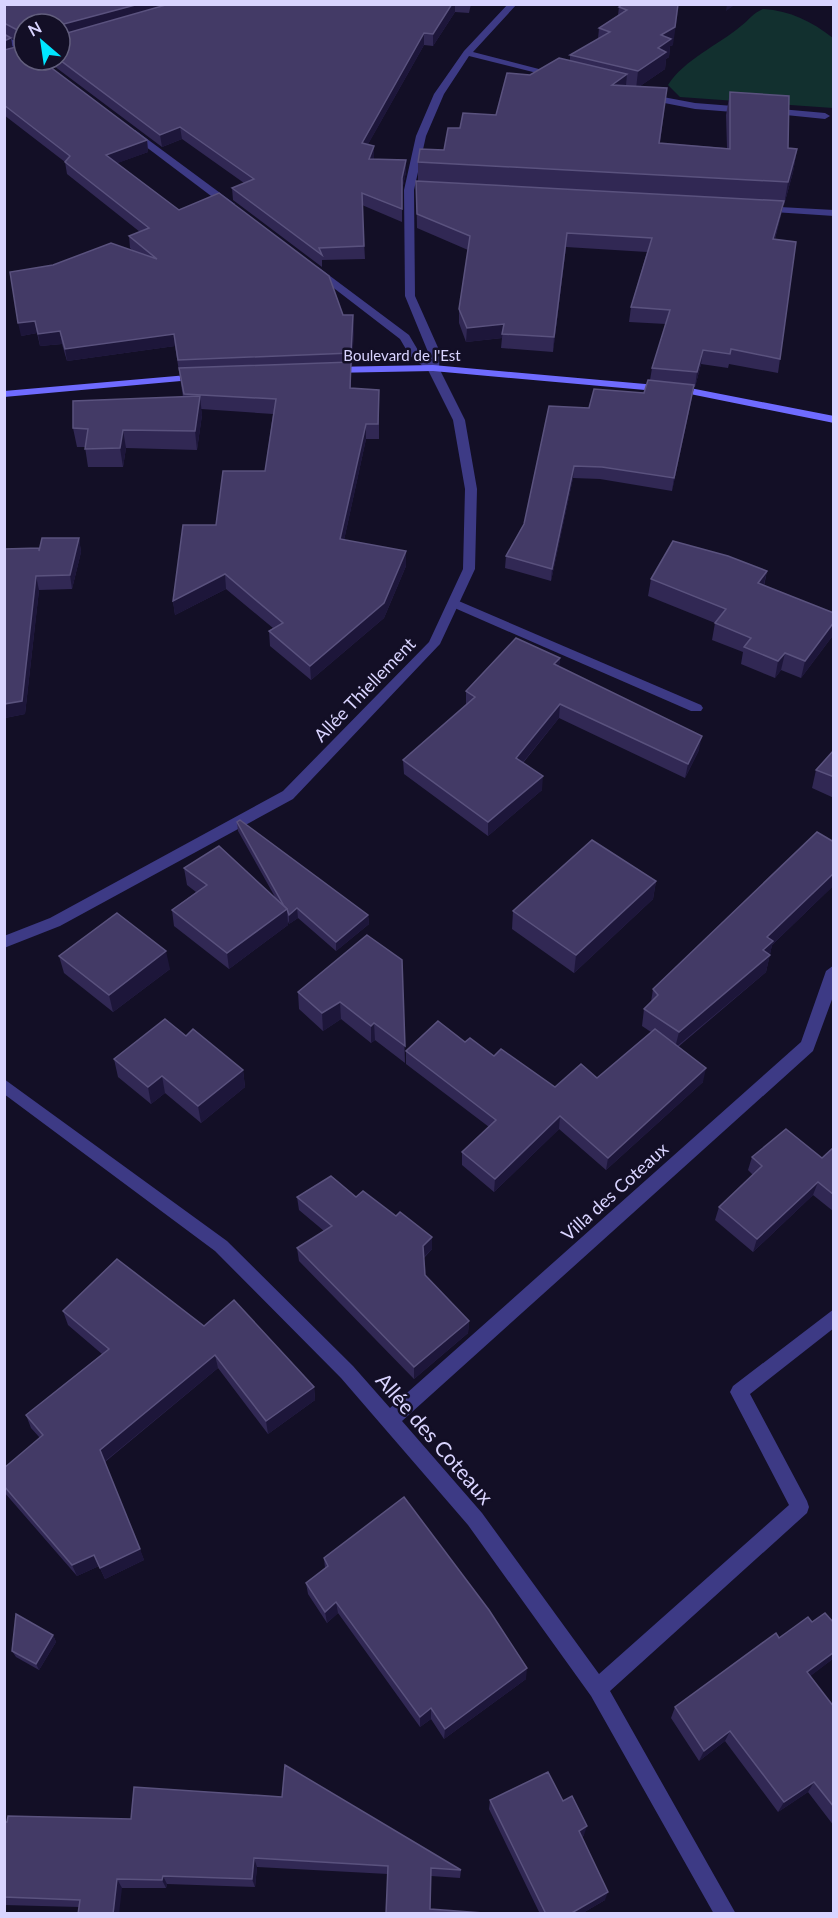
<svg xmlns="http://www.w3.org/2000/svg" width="838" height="1918" font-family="Lato,sans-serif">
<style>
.green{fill:#12302f}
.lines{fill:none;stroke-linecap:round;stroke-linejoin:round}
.lane{fill:#3d3a85;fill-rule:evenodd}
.street{fill:#3d3a85;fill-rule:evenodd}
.secondary{fill:#6f6bff;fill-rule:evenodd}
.wall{fill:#312854}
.shaded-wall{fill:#1d163a}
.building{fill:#433a66;stroke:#5a527e;stroke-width:1.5}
.labels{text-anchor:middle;stroke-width:5;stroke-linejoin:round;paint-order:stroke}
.far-street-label{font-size:15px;fill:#d9d4ff;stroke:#130f26}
.street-label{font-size:18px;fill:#d9d4ff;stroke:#130f26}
.near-street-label{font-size:21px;fill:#d9d4ff;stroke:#130f26}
</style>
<rect width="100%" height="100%" fill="#130f26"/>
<!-- green -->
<path class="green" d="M 763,9 C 791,11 811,21 833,38 L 833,108 L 680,97 L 668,85 C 685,59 717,46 741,26 C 749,20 753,13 763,9 Z"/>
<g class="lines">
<!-- lane -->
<polygon class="lane" points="454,599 701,705 703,708 701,711 691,711 450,606 450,600"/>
<!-- street -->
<g class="street">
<polygon points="508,4 517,4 473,52 562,75 557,78 469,56 444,94 426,136 414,190 415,296 440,352 439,368 465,420 477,489 475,569 440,644 293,799 60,926 4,948 4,936 50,918 283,791 429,642 463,569 465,489 453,420 428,370 410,356 400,339 309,269 318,267 409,335 419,352 428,359 428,352 405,296 404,190 416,136 434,94 464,51"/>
<polygon points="4,34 24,47 24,54 4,41"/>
<polygon points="647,94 695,103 746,107 751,110 746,113 695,109 644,99 642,97"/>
<polygon points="769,108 825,113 830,116 825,119 766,113 766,109"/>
<polygon points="129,130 135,130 235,204 235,208 227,208 129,134"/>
<polygon points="762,206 834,210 834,216 758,211 758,207"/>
<polygon points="834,965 834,994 813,1051 402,1421 482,1513 599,1674 789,1505 730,1392 733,1386 834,1309 834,1328 750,1394 807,1501 809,1507 807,1513 610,1691 736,1914 714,1914 591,1696 468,1525 341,1378 215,1251 4,1094 4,1079 227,1241 353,1366 390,1408 801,1042 826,971"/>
</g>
<!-- secondary -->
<g class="secondary">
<polygon points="433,365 690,388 834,416 834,423 690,394 433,371 330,373 324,370 330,367"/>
<polygon points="199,374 205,377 203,379 4,397 4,391"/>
</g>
</g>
<!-- wall -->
<g class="wall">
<polygon points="4,4 471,4 469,13 455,12 433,46 424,45 368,144 374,146 374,159 406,172 402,190 402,222 362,205 365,259 322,260 322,267 233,200 232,188 244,183 182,139 162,147 46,60 60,60 24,24 24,60 147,140 148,152 117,163 179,210 343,315 354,327 352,366 351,366 351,388 379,405 379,439 366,439 344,540 406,551 406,566 384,618 311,680 270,646 269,631 273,628 226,589 175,615 173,601 216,525 265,471 273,414 201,409 202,415 197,450 126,448 123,467 88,467 85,447 77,447 73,428 183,397 175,346 67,361 62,344 40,346 37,333 21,336 53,265 133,251 130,248 129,236 140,232 67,174 65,162 4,115 4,34 11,38 12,48 24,45 4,34"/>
<polygon points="623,4 673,45 670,46 669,57 666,59 665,69 640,86 664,111 660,143 727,148 726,115 730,92 788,148 797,149 793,172 784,205 783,205 781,215 775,239 780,359 778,373 729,364 728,368 701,364 695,387 694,387 672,491 600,479 573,478 551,581 505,568 506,556 589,408 644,393 650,380 652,368 666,324 629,322 631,307 647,252 566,247 553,352 501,348 502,338 466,342 459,323 459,309 468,250 417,228 416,181 418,182 418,162 444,150 460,128 496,115 530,75 570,60 570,55 598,39 599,28 618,15 619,7"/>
<polygon points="79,538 81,552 72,589 39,590 25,714 5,718 4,719 4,549 39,548"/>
<polygon points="767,571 764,586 834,613 834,634 801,678 781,670 775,678 741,664 743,652 712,640 715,623 648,596 651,579"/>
<polygon points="560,658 559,667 699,750 685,778 559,718 523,763 542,790 488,836 404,774 403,760 466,705 466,691"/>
<polygon points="834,750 834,798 812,788 816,770"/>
<polygon points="237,822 368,915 369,924 336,951 298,918 289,924 288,921 288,925 229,969 174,926 172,910 196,892 187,885 184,868 275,897 238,831"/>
<polygon points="834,842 834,885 772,945 766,972 678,1047 703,1082 606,1170 559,1129 494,1192 462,1165 462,1152 489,1127 406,1064 406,1051 465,1042 494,1056 555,1087 597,1078 651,1032 642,1026 644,1009 651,1002 653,989"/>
<polygon points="656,881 653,899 574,973 512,929 513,911"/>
<polygon points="59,956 170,969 113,1012 64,973"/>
<polygon points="402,960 405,1063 375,1040 371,1043 341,1019 323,1031 299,1009 298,992"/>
<polygon points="186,1036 243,1070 245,1087 201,1123 165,1093 151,1104 118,1077 114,1059"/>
<polygon points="834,1147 833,1211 813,1195 753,1252 715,1220 719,1207 753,1175 748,1170 752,1157 822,1158"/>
<polygon points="297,1197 356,1197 396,1216 432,1237 432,1249 424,1258 425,1275 469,1321 468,1333 414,1379 299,1261 297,1248 324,1231 299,1210"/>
<polygon points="63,1311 204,1326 314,1387 315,1400 268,1434 218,1368 105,1462 144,1560 105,1579 99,1566 77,1576 4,1492 4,1468 40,1438 31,1428 26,1415 102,1354 68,1325"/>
<polygon points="324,1558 526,1679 444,1739 431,1719 420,1727 338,1613 327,1623 308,1594 306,1583 325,1568"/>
<polygon points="812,1622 834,1623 834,1658 810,1676 834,1707 834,1826 808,1792 778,1812 725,1741 699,1761 671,1718 675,1707"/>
<polygon points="53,1635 56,1642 39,1670 16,1657 12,1651"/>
<polygon points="490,1800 563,1801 584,1835 582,1837 605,1900 581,1914 540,1914 489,1809"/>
<polygon points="4,1822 461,1870 460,1878 431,1876 386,1914 388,1874 257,1867 255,1887 167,1884 166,1888 122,1888 79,1907 4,1905"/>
</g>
<!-- shaded-wall -->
<g class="shaded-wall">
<polygon points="139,4 184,4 60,37 60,25"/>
<polygon points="452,4 455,4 455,12 433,46 433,34"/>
<polygon points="679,4 673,45 670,46 669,57 666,59 665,69 636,89 638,71 658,48 661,35"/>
<polygon points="727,4 736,4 726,11"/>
<polygon points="424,33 424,45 362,155 362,143"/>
<polygon points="11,38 13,50 4,53 4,41"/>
<polygon points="627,74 625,97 612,85"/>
<polygon points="180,127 182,139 162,147 160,135"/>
<polygon points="147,140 148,152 107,167 106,155"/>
<polygon points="374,146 374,158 370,171 369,159"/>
<polygon points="797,149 793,172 784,205 788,182"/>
<polygon points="406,160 406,172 402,190 402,178"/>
<polygon points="784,201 781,215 771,253 773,239"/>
<polygon points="567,233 566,247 553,352 554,337"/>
<polygon points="353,315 354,327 352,366 351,353"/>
<polygon points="35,321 37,333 21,336 18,323"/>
<polygon points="504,324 502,338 466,342 467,328"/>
<polygon points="60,331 62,344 40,346 38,334"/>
<polygon points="174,334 175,346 67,361 65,349"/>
<polygon points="703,350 701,364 695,387 697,372"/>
<polygon points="694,385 692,397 672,491 674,478"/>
<polygon points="200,396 202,415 197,450 195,431"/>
<polygon points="366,424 366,439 341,554 340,539"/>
<polygon points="123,430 126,448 123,467 120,448"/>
<polygon points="574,466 573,478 551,581 552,569"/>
<polygon points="79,538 81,552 72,589 70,575"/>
<polygon points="406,551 406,566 384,618 311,680 310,666"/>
<polygon points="767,571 763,588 758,583"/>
<polygon points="225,574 226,589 175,615 173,601"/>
<polygon points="36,576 39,590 25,714 5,718 4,719 4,704"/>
<polygon points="834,622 834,634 801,678 805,661"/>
<polygon points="785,653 781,670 775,678 778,661"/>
<polygon points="560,658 558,672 554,664"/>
<polygon points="560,704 559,718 515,772 516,758"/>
<polygon points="702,736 699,750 685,778 688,764"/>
<polygon points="543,776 542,790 488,836 488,822"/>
<polygon points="834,873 834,885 772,945 766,972 675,1048 679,1032 767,937"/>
<polygon points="656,881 653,899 574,973 576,955"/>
<polygon points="297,908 298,918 289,924 289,915"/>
<polygon points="287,909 288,925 229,969 227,953"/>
<polygon points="368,915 369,924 336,951 336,942"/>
<polygon points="166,951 170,969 113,1012 109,995"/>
<polygon points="340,1002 341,1019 323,1031 322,1013"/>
<polygon points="374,1023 375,1040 371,1043 371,1026"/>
<polygon points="706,1068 703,1082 606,1170 608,1158"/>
<polygon points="243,1070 245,1087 201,1123 198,1106"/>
<polygon points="162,1076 165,1093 151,1104 148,1087"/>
<polygon points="560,1116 559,1129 494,1192 495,1179"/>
<polygon points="818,1182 813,1195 753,1252 757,1239"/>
<polygon points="432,1237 432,1249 423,1258 423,1246"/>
<polygon points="469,1321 468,1333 414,1379 414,1367"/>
<polygon points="215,1355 218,1368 104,1462 100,1450"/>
<polygon points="314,1387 315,1400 268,1434 266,1421"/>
<polygon points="140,1549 144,1560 105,1579 100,1568"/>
<polygon points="94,1555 99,1566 77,1576 72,1565"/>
<polygon points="336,1602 338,1613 327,1623 325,1612"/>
<polygon points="53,1635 56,1642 39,1670 36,1664"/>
<polygon points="834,1652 834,1658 800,1684 807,1672"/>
<polygon points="527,1668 526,1679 444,1739 445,1729"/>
<polygon points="431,1708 431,1719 420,1727 420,1717"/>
<polygon points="730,1731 725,1741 699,1761 704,1751"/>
<polygon points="814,1782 808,1792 778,1812 784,1802"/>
<polygon points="587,1826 584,1835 576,1840 579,1831"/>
<polygon points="254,1858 257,1867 255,1887 252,1879"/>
<polygon points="163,1876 167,1884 166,1888 162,1880"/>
<polygon points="117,1879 122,1888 119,1914 113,1914"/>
<polygon points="608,1892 605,1900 581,1914 570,1914"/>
</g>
<!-- building -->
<g class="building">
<polygon points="4,4 139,4 60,25 60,24 24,24 24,60 41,60 147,140 106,155 179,210 219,193 329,276 343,315 353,315 351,353 178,360 174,334 65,349 60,331 38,334 35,321 18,323 10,272 53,265 111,243 157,259 129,236 149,228 65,162 70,156 4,105 4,50 24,45 23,33 4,23"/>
<polygon points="169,4 452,4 433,34 424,33 362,143 374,146 369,159 406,160 402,178 402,209 362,193 364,246 319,248 322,255 232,188 254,179 180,127 160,135 60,60 60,35"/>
<polygon points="623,4 678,4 675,27 661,35 671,39 658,48 666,52 638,71 570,55 610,32 599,28 627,10 619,7"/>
<polygon points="4,34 11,38 4,41"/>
<polygon points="559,58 627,74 612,85 667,88 659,143 730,149 730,92 789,96 788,148 797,149 788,182 418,162 420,149 444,150 448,128 460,128 463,113 496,115 507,73 530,75"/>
<polygon points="416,181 784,201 773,239 796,242 780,359 731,349 730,354 703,350 697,372 652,368 670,310 631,307 652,238 567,233 554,337 502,334 504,324 467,328 459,309 470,236 417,214"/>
<polygon points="351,362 350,388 379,390 378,424 366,424 340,539 406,551 384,603 310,666 269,631 283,623 225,574 173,601 183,525 216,525 223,471 265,471 276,399 184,394 179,368"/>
<polygon points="648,380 694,385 674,478 602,467 574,466 552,569 506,556 524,524 549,406 589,408 594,389 644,393"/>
<polygon points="200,396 195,431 123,430 120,448 85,449 88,429 73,428 73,401"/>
<polygon points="42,538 79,538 70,575 36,576 22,701 4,704 4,549 39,548 39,551"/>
<polygon points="673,541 728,556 767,571 758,583 834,613 834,622 805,661 785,653 778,661 744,647 751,638 715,623 726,609 651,579"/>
<polygon points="516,638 560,658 554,664 702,736 688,764 560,704 516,758 543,776 488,822 403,760 475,697 466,691"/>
<polygon points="834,750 834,777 816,770"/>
<polygon points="240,820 368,915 336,942 297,908 289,915 287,909 284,906 237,822"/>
<polygon points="817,832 834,842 834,873 767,937 773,941 763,950 770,955 679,1032 644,1009 658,995 653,989"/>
<polygon points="592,840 656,881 576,955 513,911"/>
<polygon points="219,846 287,909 227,953 172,910 207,885 184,868"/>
<polygon points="117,913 166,951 109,995 59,956"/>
<polygon points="367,935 402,960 405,1046 374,1023 371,1026 340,1002 322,1013 298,992"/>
<polygon points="165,1019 186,1036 193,1029 243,1070 198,1106 162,1076 148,1087 114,1059"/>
<polygon points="438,1021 465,1042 470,1038 494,1056 501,1049 555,1087 581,1064 597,1078 655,1029 706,1068 608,1158 560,1116 495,1179 462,1152 496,1120 406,1051"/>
<polygon points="786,1129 822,1158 834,1147 834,1195 818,1182 757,1239 719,1207 762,1166 752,1157"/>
<polygon points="331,1176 356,1197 363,1191 396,1216 400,1212 432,1237 423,1246 425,1275 469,1321 414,1367 297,1248 332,1226 297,1197"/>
<polygon points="117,1259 204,1326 234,1300 314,1387 266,1421 215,1355 100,1450 140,1549 100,1568 94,1555 72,1565 4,1486 4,1468 43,1435 26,1415 109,1349 63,1311"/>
<polygon points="404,1497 489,1610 527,1668 445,1729 431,1708 420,1717 336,1602 325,1612 306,1583 328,1566 324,1558"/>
<polygon points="825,1613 834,1623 834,1652 807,1672 834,1707 834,1807 814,1782 784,1802 730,1731 704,1751 675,1707 776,1633 779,1638 808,1617 812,1622"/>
<polygon points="16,1614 53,1635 36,1664 12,1651"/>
<polygon points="285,1765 461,1870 431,1868 430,1909 497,1914 386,1914 388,1866 254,1858 252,1879 163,1876 162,1880 117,1879 113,1914 78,1914 80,1900 4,1897 4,1822 7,1822 8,1816 131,1819 134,1787 282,1797"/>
<polygon points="548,1772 563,1801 572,1796 587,1826 579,1831 608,1892 570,1914 546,1914 490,1800"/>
</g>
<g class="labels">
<!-- far-street labels -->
<g class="far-street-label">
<text x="402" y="361">Boulevard de l'Est</text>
</g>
<!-- street labels -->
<g class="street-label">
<text transform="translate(365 690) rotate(-46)" y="6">Allée Thiellement</text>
<text transform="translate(615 1192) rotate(-42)" y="6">Villa des Coteaux</text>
</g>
<!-- near-street labels -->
<g class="near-street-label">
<text transform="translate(434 1439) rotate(49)" y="7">Allée des Coteaux</text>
</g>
</g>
<!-- border -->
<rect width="838" height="1918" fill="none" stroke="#d9d4ff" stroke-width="12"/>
<!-- north arrow -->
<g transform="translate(42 42) rotate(331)"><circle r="28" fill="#130f26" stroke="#625e7d" stroke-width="1.5"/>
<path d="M0-4.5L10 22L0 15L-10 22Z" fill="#00e5ff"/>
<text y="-9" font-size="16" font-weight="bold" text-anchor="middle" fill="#d9d4ff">N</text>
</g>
</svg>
